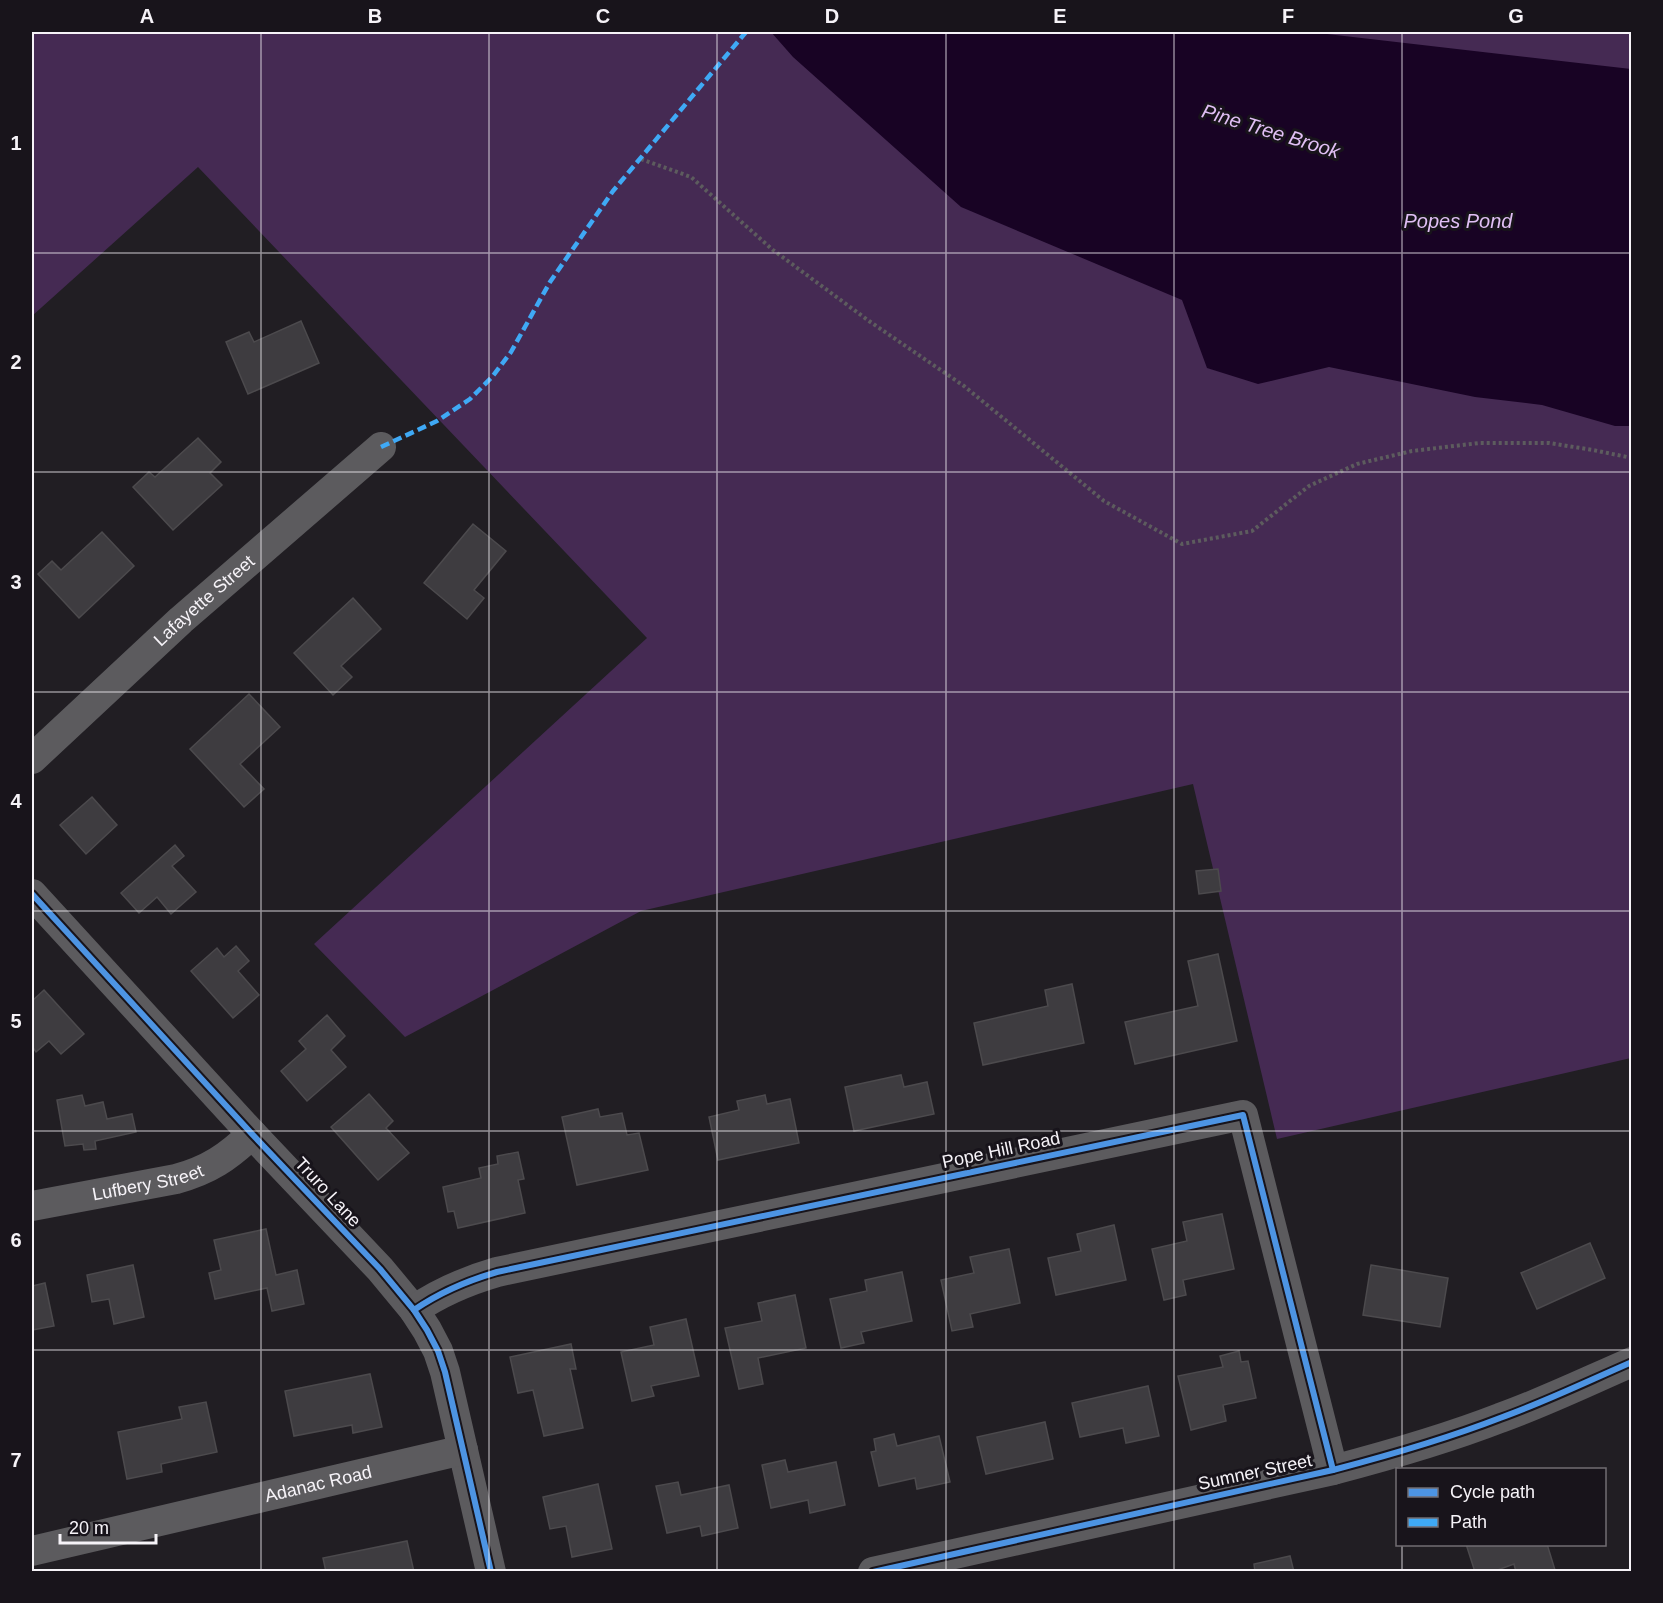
<svg xmlns="http://www.w3.org/2000/svg" width="1663" height="1603" font-family="Helvetica,sans-serif">
<style>
.green{fill:#452a53}
.water{fill:#180324}
.building{fill:#3e3c40;stroke:#4c4a4d;stroke-width:1.5}
.lines{fill:none;stroke-linecap:round;stroke-linejoin:round}
.path{stroke:#5d5c5e;stroke-width:4;stroke-dasharray:3 3;stroke-linecap:butt}
.street{stroke:#5c5b5e;stroke-width:30}
.quiet{stroke:#3fa9f5;stroke-width:4.5;stroke-dasharray:9 4.5;stroke-linecap:butt}
.cycleway-casing{stroke:#18141b;stroke-width:10}
.cycleway{stroke:#4d94e3;stroke-width:6}
.grid{fill:none;stroke:#f6f3f8;stroke-width:1.5;stroke-opacity:0.55}
.labels{text-anchor:middle;stroke-width:6;stroke-linejoin:round;paint-order:stroke}
.street-label{font-size:18px;fill:#f6f3f8;stroke:#18141b}
.water-label{font-size:20px;font-style:italic;fill:#e0bff4;stroke:#18141b}
.neatline{fill:none;stroke:#f6f3f8;stroke-width:2}
.grid-label{font-size:20px;text-anchor:middle;font-weight:bold;fill:#f6f3f8}
</style>
<rect width="100%" height="100%" fill="#211e23"/>
<!-- green -->
<polygon class="green" points="32,32 1631,32 1631,1058 1277,1139 1193,784 641,911 405,1037 314,944 647,638 198,167 32,316"/>
<!-- water -->
<polygon class="water" points="771,32 1316,32 1327,34 1631,69 1631,426 1615,426 1542,405 1475,397 1329,367 1258,384 1207,368 1182,300 961,207 793,57"/>
<!-- building -->
<g class="building">
<polygon points="301,321 319,363 248,394 226,342 249,332 254,342"/>
<polygon points="198,438 221,462 210,473 222,485 173,530 133,487 149,472 155,477"/>
<polygon points="473,524 506,551 474,590 484,598 467,619 424,583"/>
<polygon points="102,532 134,566 79,618 38,574 52,561 61,570"/>
<polygon points="353,598 381,629 341,666 352,677 333,695 294,653"/>
<polygon points="249,694 280,727 240,764 264,789 244,807 190,749"/>
<polygon points="92,797 117,825 86,854 60,825"/>
<polygon points="175,845 184,856 172,866 196,892 171,914 157,897 139,913 121,893"/>
<polygon points="1218,869 1221,891 1199,894 1196,871"/>
<polygon points="236,946 249,961 238,971 259,995 233,1018 191,971 217,948 224,957"/>
<polygon points="1218,954 1237,1041 1135,1064 1125,1022 1198,1006 1188,961"/>
<polygon points="1072,984 1084,1043 983,1065 974,1023 1048,1006 1045,990"/>
<polygon points="44,990 84,1034 61,1054 49,1041 36,1052 32,1046 32,1001"/>
<polygon points="327,1015 345,1036 331,1050 346,1067 307,1101 281,1071 306,1049 299,1041"/>
<polygon points="901,1075 904,1087 927,1082 934,1114 854,1131 845,1087"/>
<polygon points="369,1094 393,1121 386,1128 409,1153 378,1180 331,1127"/>
<polygon points="82,1095 85,1106 103,1102 107,1119 132,1114 136,1132 95,1141 96,1149 84,1150 83,1144 65,1146 57,1100"/>
<polygon points="765,1095 767,1104 790,1099 799,1143 718,1160 709,1117 739,1110 737,1101"/>
<polygon points="598,1109 600,1117 622,1113 627,1135 639,1133 648,1170 577,1185 562,1117"/>
<polygon points="518,1152 524,1179 518,1180 525,1213 458,1228 454,1211 448,1212 443,1187 481,1178 479,1168 498,1164 497,1156"/>
<polygon points="1222,1214 1234,1269 1183,1280 1186,1295 1164,1300 1152,1249 1187,1241 1183,1222"/>
<polygon points="1114,1225 1126,1280 1056,1295 1048,1258 1081,1251 1077,1234"/>
<polygon points="266,1229 276,1275 297,1270 304,1304 272,1311 267,1288 215,1299 209,1273 221,1270 214,1240"/>
<polygon points="1590,1243 1605,1278 1537,1309 1521,1273"/>
<polygon points="1009,1249 1020,1303 970,1314 973,1327 952,1331 941,1280 974,1273 970,1257"/>
<polygon points="133,1265 144,1317 114,1324 109,1299 92,1302 87,1275"/>
<polygon points="1371,1265 1448,1278 1440,1327 1363,1315"/>
<polygon points="902,1272 912,1321 861,1332 864,1343 841,1348 830,1299 867,1291 865,1280"/>
<polygon points="45,1283 54,1326 32,1330 32,1286"/>
<polygon points="795,1295 806,1348 758,1358 763,1384 739,1389 725,1328 762,1321 758,1303"/>
<polygon points="686,1319 699,1376 651,1386 654,1396 632,1401 621,1352 654,1345 650,1327"/>
<polygon points="571,1344 576,1369 570,1369 583,1428 544,1436 533,1390 518,1393 510,1357"/>
<polygon points="1239,1351 1241,1362 1248,1361 1256,1398 1223,1405 1226,1421 1191,1430 1178,1376 1223,1367 1220,1356"/>
<polygon points="370,1374 382,1427 353,1433 352,1425 294,1436 285,1391"/>
<polygon points="1148,1386 1159,1436 1126,1443 1123,1428 1080,1437 1072,1403"/>
<polygon points="206,1402 217,1452 161,1464 162,1472 127,1479 118,1432 182,1419 179,1407"/>
<polygon points="1045,1422 1053,1459 986,1474 977,1437"/>
<polygon points="894,1434 897,1446 939,1436 950,1482 917,1489 915,1478 879,1486 871,1452 876,1451 874,1439"/>
<polygon points="785,1460 788,1472 836,1462 845,1505 810,1513 808,1500 771,1508 762,1465"/>
<polygon points="678,1482 681,1495 729,1485 738,1528 702,1536 700,1526 667,1533 656,1486"/>
<polygon points="598,1484 612,1549 572,1557 566,1526 550,1529 543,1497"/>
<polygon points="407,1541 414,1572 326,1572 323,1558"/>
<polygon points="1466,1544 1547,1544 1555,1570 1549,1572 1516,1572 1514,1564 1492,1572 1475,1572"/>
<polygon points="1290,1556 1294,1572 1255,1572 1254,1564"/>
</g>
<g class="lines">
<!-- path -->
<polyline class="path" points="641,159 691,177 773,250 869,321 964,386 1104,501 1182,544 1252,531 1309,486 1357,464 1412,451 1479,443 1549,443 1593,450 1632,458"/>
<!-- street -->
<g class="street">
<path id="s1" d="M 32,759 L 181,620 L 381,447"/>
<polyline points="32,894 252,1134 380,1269 414,1310 427,1330 438,1351 445,1372 491,1572"/>
<path id="s2" d="M 32,1206 L 176,1179 C 209,1170 228,1157 252,1134"/>
<path d="M 414,1310 C 440,1292 466,1281 497,1272 L 1243,1115 L 1333,1470"/>
<path id="s3" d="M 32,1551 L 463,1450"/>
<path d="M 873,1572 L 1333,1470 C 1390,1455 1446,1439 1500,1418 C 1545,1402 1588,1381 1632,1362"/>
</g>
<!-- quiet -->
<polyline class="quiet" points="381,447 437,421 470,399 492,377 511,352 550,282 613,191 746,32"/>
<defs>
<g id="cycleway">
<polyline points="32,894 252,1134 380,1269 414,1310 427,1330 438,1351 445,1372 491,1572"/>
<path d="M 414,1310 C 440,1292 466,1281 497,1272 L 1243,1115 L 1333,1470"/>
<path d="M 873,1572 L 1333,1470 C 1390,1455 1446,1439 1500,1418 C 1545,1402 1588,1381 1632,1362"/>
</g>
</defs>
<!-- cycleway casing -->
<use href="#cycleway" class="cycleway-casing"/>
<!-- cycleway -->
<use href="#cycleway" class="cycleway"/>
</g>
<!-- grid -->
<path class="grid" d="M 261,32 L 261,1572M 489,32 L 489,1572M 717,32 L 717,1572M 946,32 L 946,1572M 1174,32 L 1174,1572M 1402,32 L 1402,1470M 32,253 L 1632,253M 32,472 L 1632,472M 32,692 L 1632,692M 32,911 L 1632,911M 32,1131 L 1632,1131M 32,1350 L 1632,1350M 1402,1544 L 1402,1572"/>
<g class="labels">
<!-- street labels -->
<g class="street-label">
<text dy="6" stroke="none"><textPath href="#s1" startOffset="234">Lafayette Street</textPath></text>
<text transform="translate(1001 1150) rotate(-12)" y="6">Pope Hill Road</text>
<text dy="6" stroke="none"><textPath href="#s2" startOffset="118">Lufbery Street</textPath></text>
<text transform="translate(328 1192) rotate(47)" y="6">Truro Lane</text>
<text transform="translate(1255 1472) rotate(-12)" y="6">Sumner Street</text>
<text dy="6" stroke="none"><textPath href="#s3" startOffset="294">Adanac Road</textPath></text>
</g>
<!-- water labels -->
<g class="water-label">
<text transform="translate(1271 131) rotate(17)" y="7">Pine Tree Brook</text>
<text x="1458" y="228">Popes Pond</text>
</g>
</g>
<!-- border -->
<rect width="1663" height="1603" fill="none" stroke="#18141b" stroke-width="66"/>
<!-- legend -->
<rect x="1396" y="1468" width="210" height="78" fill="#18141b" stroke="#716d73" stroke-width="1.5"/>
<rect x="1408" y="1488" width="30" height="9" fill="#4d94e3" stroke="#716d73" stroke-width="1.5"/>
<text x="1450" y="1498" font-size="18" fill="#f6f3f8">Cycle path</text>
<rect x="1408" y="1518" width="30" height="9" fill="#3fa9f5" stroke="#716d73" stroke-width="1.5"/>
<text x="1450" y="1528" font-size="18" fill="#f6f3f8">Path</text>
<!-- scale -->
<path d="M60 1534v9h96v-9" fill="none" stroke="#f6f3f8" stroke-width="3"/>
<text x="69" y="1534" font-size="18" fill="#f6f3f8" stroke="#18141b" stroke-width="4.5" paint-order="stroke">20 m</text>
<rect x="33" y="33" width="1597" height="1537" class="neatline"/>
<g class="grid-label">
<text x="147" y="23">A</text>
<text x="375" y="23">B</text>
<text x="603" y="23">C</text>
<text x="832" y="23">D</text>
<text x="1060" y="23">E</text>
<text x="1288" y="23">F</text>
<text x="1516" y="23">G</text>
<text x="16" y="150">1</text>
<text x="16" y="369">2</text>
<text x="16" y="589">3</text>
<text x="16" y="808">4</text>
<text x="16" y="1028">5</text>
<text x="16" y="1247">6</text>
<text x="16" y="1467">7</text>
</g>
</svg>
